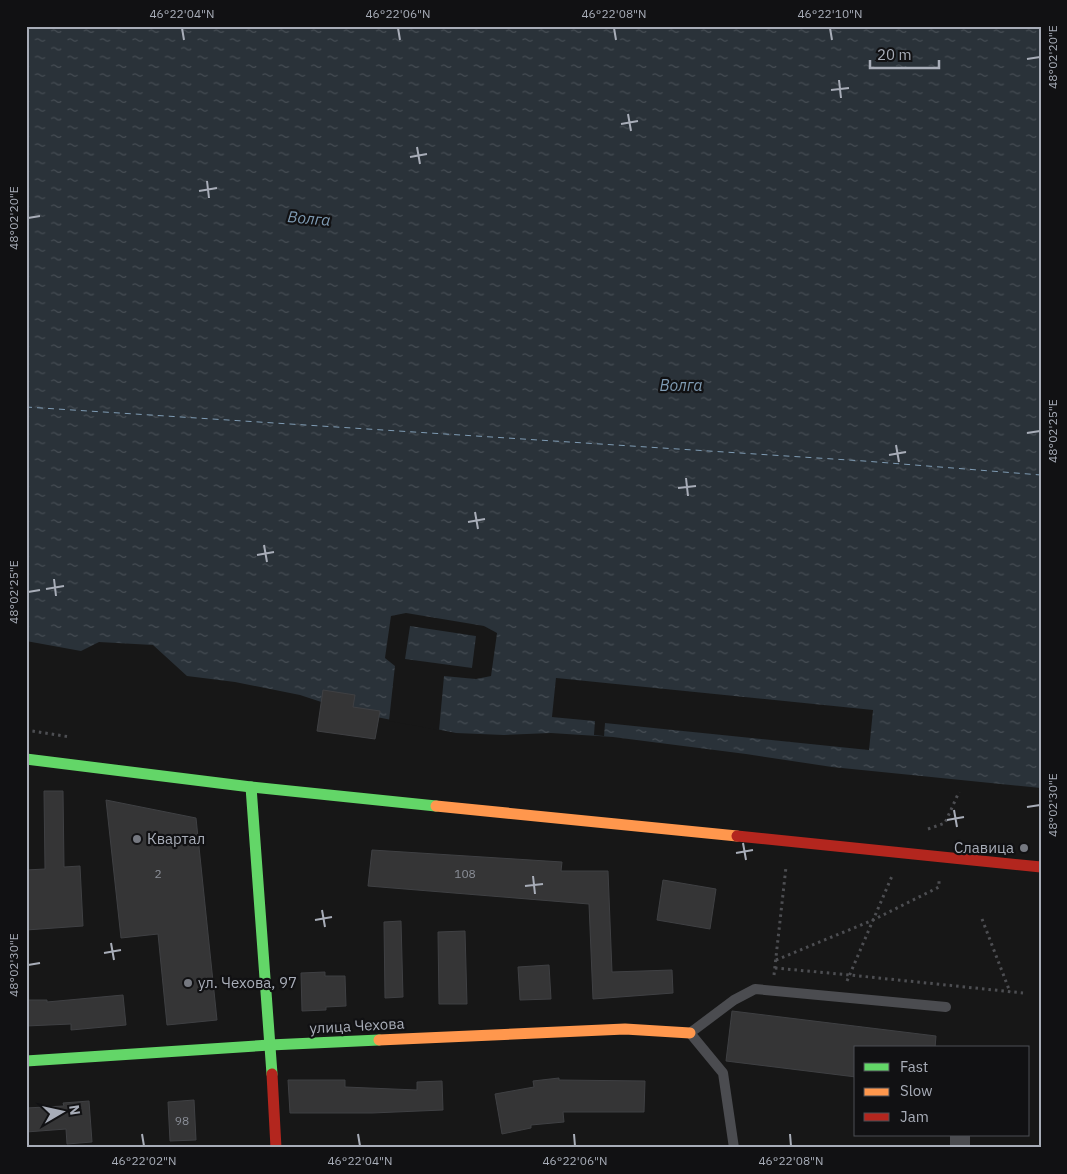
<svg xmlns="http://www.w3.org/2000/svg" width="1067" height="1174" font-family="'IBM Plex Sans',sans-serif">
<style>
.water{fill:url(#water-ripples)}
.pier{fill:#171717;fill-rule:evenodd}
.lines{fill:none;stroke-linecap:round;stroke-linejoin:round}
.ferry{stroke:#7f9bb3;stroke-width:1;stroke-dasharray:6 5;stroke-linecap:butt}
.building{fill:#353536;stroke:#3f4043}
.path{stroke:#4d4e52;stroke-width:3;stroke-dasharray:2.5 4;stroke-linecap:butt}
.lane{stroke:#4b4c50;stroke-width:10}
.street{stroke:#4b4c50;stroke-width:20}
.fast{stroke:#63d668;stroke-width:11}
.slow{stroke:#ff974d;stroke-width:11}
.jam{stroke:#b3261e;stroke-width:11}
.ticks{fill:none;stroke:#a8adb8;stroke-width:2}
.poi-dot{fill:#757880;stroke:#111113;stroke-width:2}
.labels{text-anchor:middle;stroke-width:4.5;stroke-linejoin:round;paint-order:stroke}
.number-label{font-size:12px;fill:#8b8f98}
.poi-label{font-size:15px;fill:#a8adb8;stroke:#111113;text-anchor:start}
.street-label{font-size:15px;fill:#a8adb8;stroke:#111113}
.water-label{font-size:16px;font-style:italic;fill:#7f9bb3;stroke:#111113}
.neatline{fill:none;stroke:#a8adb8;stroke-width:2}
.ticks-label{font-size:12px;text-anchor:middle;fill:#a8adb8}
</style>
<defs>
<pattern id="water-ripples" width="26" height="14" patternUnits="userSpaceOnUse" patternTransform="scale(1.25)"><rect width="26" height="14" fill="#2a3239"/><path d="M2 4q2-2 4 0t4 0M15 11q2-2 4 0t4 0" fill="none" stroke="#464d54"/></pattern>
</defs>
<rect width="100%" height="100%" fill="#171717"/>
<!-- water -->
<polygon class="water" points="26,26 1041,26 1041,788 832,767 746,754 613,737 551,733 504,735 456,733 352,712 300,695 235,682 187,676 153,645 99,642 81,651 26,641"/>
<!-- pier -->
<g class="pier">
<path d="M 406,613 L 484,626 L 497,633 L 491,676 L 476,679 L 444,676 L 439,730 L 389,721 L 395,666 L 385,658 L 391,616 ZM 410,626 L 476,636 L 472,668 L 405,659 Z"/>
<polygon points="556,678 873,710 869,750 605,723 604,736 594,735 595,721 552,717"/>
</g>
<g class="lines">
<!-- ferry -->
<polyline class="ferry" points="26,407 864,461 1041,475"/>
</g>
<!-- building -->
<g class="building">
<polygon points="323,690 355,695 353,707 380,711 375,739 317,731"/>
<polygon points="44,791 63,791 64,867 80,866 83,926 26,930 26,870 45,869"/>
<polygon points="106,800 196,818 217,1020 167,1025 158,934 121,938"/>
<polygon points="372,850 562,862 561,871 608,871 612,972 672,970 673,993 593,999 589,904 368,886"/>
<polygon points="663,880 716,889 710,929 657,920"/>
<polygon points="401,921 403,997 385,998 384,922"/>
<polygon points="465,931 467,1004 439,1004 438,932"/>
<polygon points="549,965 551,999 520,1000 518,967"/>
<polygon points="325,972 325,976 345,976 346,1006 326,1007 326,1010 302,1011 301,973"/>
<polygon points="123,995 126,1025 71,1030 71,1024 26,1026 26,1000 47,1000 47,1002"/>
<polygon points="732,1011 936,1036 935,1048 856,1048 856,1077 726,1061"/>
<polygon points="559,1078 559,1080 645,1081 644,1112 563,1112 564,1122 531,1125 531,1128 502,1134 495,1094 534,1087 533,1081"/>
<polygon points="288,1080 345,1080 345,1087 417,1090 417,1082 442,1081 443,1110 372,1113 290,1113"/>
<polygon points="194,1100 196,1140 170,1141 168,1102"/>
<polygon points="89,1101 92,1142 67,1144 66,1129 26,1132 26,1108 64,1106 63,1103"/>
</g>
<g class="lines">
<!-- path -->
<g class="path">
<polyline points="26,730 70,737"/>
<polyline points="928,829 945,823 959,792"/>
<polyline points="982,919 1010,992"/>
<polyline points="776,960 873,920 939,887 939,881"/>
<polyline points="775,968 850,975 1023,993"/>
<polyline points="774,975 786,867"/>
<polyline points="847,981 892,876"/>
</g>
<!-- lane -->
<polyline class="lane" points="734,1148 723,1073 690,1033 734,1000 755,989 946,1007"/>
<!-- street -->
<polyline class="street" points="960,1148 960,1135"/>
<!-- fast -->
<g class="fast">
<polyline points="26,759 251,787 436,806"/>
<polyline points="251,787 272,1074"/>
<polyline points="26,1061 270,1045 379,1040"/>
</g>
<!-- slow -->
<g class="slow">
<polyline points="436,806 737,836"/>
<polyline points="379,1040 625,1029 690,1033"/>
</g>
<!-- jam -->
<g class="jam">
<polyline points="737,836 1041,867"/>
<polyline points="272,1074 276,1148"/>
</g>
</g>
<!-- ticks -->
<path class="ticks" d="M 182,28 L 184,40M 398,28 L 400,40M 614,28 L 616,40M 830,28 L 832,40M 1027,59 L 1040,57M 839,80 L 841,98M 831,90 L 849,88M 628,114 L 631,131M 621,124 L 638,121M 417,147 L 420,164M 410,157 L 427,154M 207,181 L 209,198M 199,191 L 217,188M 28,218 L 40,216M 1027,433 L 1040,431M 896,445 L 899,462M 889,455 L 906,452M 686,478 L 688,496M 678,488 L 696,486M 475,512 L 478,529M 468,522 L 485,519M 264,545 L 267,562M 257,555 L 274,552M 54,579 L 56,596M 46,589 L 64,586M 28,592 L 40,590M 1027,807 L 1040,805M 954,810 L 957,827M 947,820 L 964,817M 743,843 L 746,860M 736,853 L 753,850M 533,876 L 535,894M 525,886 L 543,884M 322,910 L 325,927M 315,920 L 332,917M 111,943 L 114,960M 104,953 L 121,950M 28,965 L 40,963M 142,1134 L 144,1146M 358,1134 L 360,1146M 574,1134 L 575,1146M 790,1134 L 791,1146"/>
<!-- markers -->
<g class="poi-dot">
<circle cx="137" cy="839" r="5"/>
<circle cx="1024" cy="848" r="5"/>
<circle cx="188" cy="983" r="5"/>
</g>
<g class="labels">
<!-- number labels -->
<g class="number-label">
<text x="158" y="878">2</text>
<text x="465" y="878">108</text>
<text x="182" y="1125">98</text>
</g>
<!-- poi labels -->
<g class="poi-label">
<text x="147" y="844">Квартал</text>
<text x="1014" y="853" text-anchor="end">Славица</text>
<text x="198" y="988">ул. Чехова, 97</text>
</g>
<!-- street labels -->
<g class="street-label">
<text transform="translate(357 1026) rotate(-3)" y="5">улица Чехова</text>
</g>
<!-- water labels -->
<g class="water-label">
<text transform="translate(309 218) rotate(5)" y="6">Волга</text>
<text x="681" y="391">Волга</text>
</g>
</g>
<!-- border -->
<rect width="1067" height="1174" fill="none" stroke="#111113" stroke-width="55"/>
<!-- legend -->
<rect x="854" y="1046" width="175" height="90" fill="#111113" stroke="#4d4f55"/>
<rect x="864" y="1063" width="25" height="8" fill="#63d668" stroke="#4d4f55"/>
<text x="900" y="1072" font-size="15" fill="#a8adb8">Fast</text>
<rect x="864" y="1088" width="25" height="8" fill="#ff974d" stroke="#4d4f55"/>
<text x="900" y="1096" font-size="15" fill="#a8adb8">Slow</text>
<rect x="864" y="1113" width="25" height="8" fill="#b3261e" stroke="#4d4f55"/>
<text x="900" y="1122" font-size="15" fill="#a8adb8">Jam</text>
<!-- north arrow -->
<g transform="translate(62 1112) rotate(81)" stroke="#111113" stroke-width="4" paint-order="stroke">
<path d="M0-4L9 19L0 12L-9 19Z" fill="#a8adb8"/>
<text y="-8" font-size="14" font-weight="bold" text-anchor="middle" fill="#a8adb8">N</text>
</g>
<!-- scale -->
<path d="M870 60v8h69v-8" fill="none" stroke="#a8adb8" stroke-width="2.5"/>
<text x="877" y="60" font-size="15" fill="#a8adb8" stroke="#111113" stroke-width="4" paint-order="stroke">20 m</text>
<rect x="28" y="28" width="1012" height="1118" class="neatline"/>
<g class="ticks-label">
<text x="182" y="18">46°22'04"N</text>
<text x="398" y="18">46°22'06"N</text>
<text x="614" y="18">46°22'08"N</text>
<text x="830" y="18">46°22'10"N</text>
<text transform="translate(1053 57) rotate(-90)" y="4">48°02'20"E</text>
<text transform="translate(14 218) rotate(-90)" y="4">48°02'20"E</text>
<text transform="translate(1053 431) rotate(-90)" y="4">48°02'25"E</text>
<text transform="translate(14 592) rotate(-90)" y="4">48°02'25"E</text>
<text transform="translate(1053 805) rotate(-90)" y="4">48°02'30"E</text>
<text transform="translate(14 965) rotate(-90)" y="4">48°02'30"E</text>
<text x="144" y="1165">46°22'02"N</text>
<text x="360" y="1165">46°22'04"N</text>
<text x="575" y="1165">46°22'06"N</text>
<text x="791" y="1165">46°22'08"N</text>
</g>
</svg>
